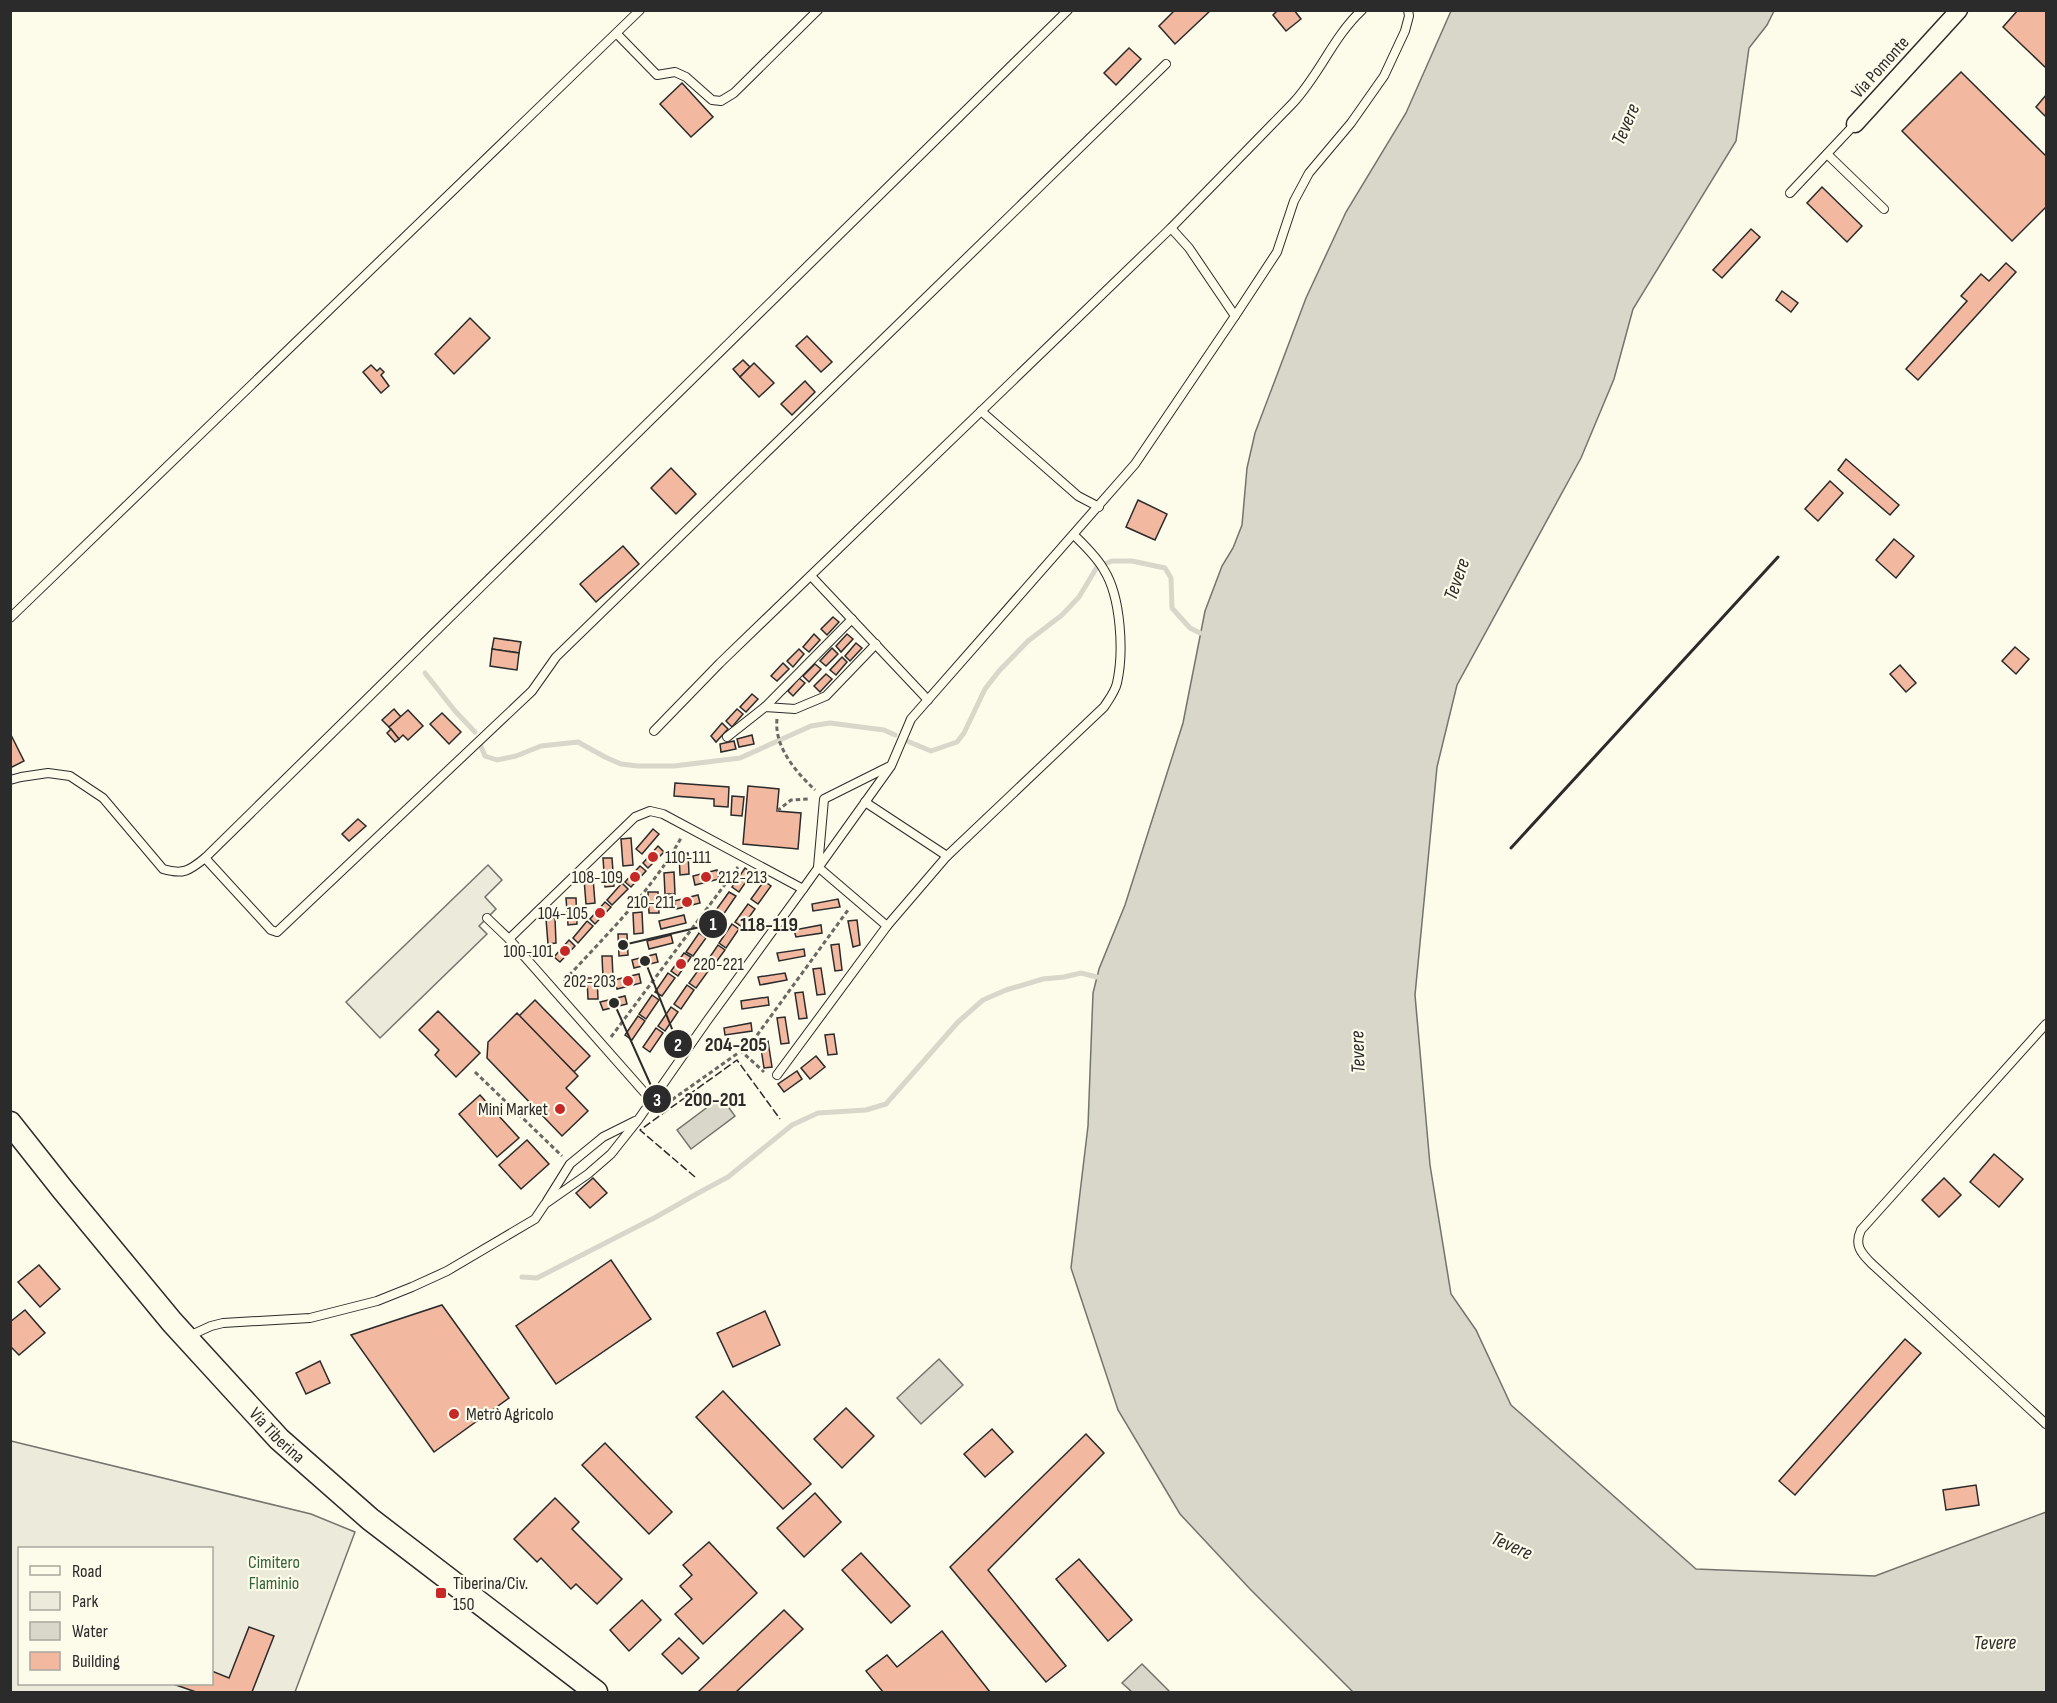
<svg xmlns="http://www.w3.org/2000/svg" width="2057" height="1703" font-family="'Sofia Sans Condensed',sans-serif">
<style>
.green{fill:#ecebdb;stroke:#74746e;stroke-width:1.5;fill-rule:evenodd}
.parking{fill:#eceadb;stroke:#74746e;stroke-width:1.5}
.water{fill:#d8d7c9;stroke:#74746e;stroke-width:1.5}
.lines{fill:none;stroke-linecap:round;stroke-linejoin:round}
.stream{stroke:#d8d7c9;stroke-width:5}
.building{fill:#f2b8a0;stroke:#2b2b2b;stroke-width:1.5}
.service-casing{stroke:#2b2b2b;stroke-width:10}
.minor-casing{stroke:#2b2b2b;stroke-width:19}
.secondary-casing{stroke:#2b2b2b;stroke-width:25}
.path{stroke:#6a6964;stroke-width:3;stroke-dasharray:4.5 3;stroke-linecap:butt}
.service{stroke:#fdfbea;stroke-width:8}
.minor{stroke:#fdfbea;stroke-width:16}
.secondary{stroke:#fdfbea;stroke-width:22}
.fence{stroke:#2b2b2b;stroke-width:1.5;stroke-dasharray:8 3;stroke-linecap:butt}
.wall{stroke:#2b2b2b;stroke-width:3}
.poi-dot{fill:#c62828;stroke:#fdfbea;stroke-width:2}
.labels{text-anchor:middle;stroke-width:4.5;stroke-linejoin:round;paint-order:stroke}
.street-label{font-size:18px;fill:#2b2b2b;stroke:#fdfbea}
.poi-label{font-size:18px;fill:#2b2b2b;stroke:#fdfbea;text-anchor:end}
.park-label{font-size:18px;fill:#34623c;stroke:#fdfbea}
.water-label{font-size:20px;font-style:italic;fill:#2b2b2b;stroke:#fdfbea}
.leader{fill:none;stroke:#2b2b2b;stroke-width:2}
.callout-dot{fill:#2b2b2b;stroke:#fdfbea;stroke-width:2}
.mark-label{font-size:18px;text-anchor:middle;font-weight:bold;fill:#fff}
.callout-label{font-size:20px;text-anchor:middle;font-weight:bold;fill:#2b2b2b;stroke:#fdfbea;stroke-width:4.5;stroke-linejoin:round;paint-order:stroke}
</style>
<rect width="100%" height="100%" fill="#fdfbea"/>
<!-- green -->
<path class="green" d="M 11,1441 L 311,1514 L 355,1532 L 295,1692 L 11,1692 ZM 20,1548 L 212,1548 L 212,1684 L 20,1684 Z"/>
<!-- parking -->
<polygon class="parking" points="488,865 502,880 485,897 496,909 479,926 487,934 380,1038 346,1002"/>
<!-- water -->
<g class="water">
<polygon points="1451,11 1774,11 1767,25 1749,48 1736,141 1633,309 1614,379 1581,458 1457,685 1437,767 1415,995 1430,1165 1451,1294 1476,1330 1511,1405 1696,1569 1875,1576 2046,1512 2046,1692 1353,1692 1250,1589 1180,1514 1118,1410 1071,1268 1088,1126 1093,993 1099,969 1125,905 1183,723 1205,611 1222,566 1233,548 1242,525 1247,468 1255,433 1306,298 1346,212 1406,113"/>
<polygon points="721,1097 735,1116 691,1149 677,1130"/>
<polygon points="939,1359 963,1385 921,1424 897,1398"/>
<polygon points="1142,1664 1170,1692 1132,1692 1122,1683"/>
</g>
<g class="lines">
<!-- stream -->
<g class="stream">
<polyline points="425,673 455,711 475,732"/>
<polyline points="907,741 931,751 957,742 964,733 985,689 999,671 1028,641 1062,615 1079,597 1097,567 1112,561 1132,561 1165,568 1171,578 1172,608 1190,628 1200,633"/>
<polyline points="480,744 485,756 497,760 516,756 541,746 578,742 605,757 621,764 638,766 674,766 740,758 811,726 830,723 884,730 895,735"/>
<polyline points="522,1277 537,1278 656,1217 700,1192 728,1177 792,1125 818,1113 866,1110 886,1104 958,1022 983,1000 1006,990 1043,979 1064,977 1081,973 1097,977"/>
</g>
</g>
<!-- building -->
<g class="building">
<polygon points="1175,10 1211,10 1175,44 1159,26"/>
<polygon points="1278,10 1294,10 1301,19 1286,31 1273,15"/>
<polygon points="2018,10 2046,10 2046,68 2003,27"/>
<polygon points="1129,48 1141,59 1116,85 1104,73"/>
<polygon points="1961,72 2046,156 2046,207 2012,241 1902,131"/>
<polygon points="682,83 713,117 691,137 660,104"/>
<polygon points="2046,95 2046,117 2036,107"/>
<polygon points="1822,187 1862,226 1847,242 1807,203"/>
<polygon points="1751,229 1760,237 1722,278 1713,270"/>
<polygon points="2006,263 2016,272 1918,380 1906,369 1967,301 1961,296 1981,274 1989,281"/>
<polygon points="1782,291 1798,303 1791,312 1776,300"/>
<polygon points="470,318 490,338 454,374 435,354"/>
<polygon points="807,336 832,362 821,372 796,346"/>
<polygon points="743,360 750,367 740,377 733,369"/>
<polygon points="754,363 774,383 759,397 740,377"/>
<polygon points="371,365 377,371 380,368 384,372 381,375 389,386 381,393 363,372"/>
<polygon points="805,381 815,392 792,415 781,404"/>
<polygon points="1846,459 1899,505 1890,515 1838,470"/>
<polygon points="671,468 696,494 676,514 651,488"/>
<polygon points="1830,481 1843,493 1818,521 1805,509"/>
<polygon points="1138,500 1167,514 1155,540 1126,527"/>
<polygon points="1894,539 1914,556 1896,578 1876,560"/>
<polygon points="623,546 639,564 596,602 580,584"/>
<polygon points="833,617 839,622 827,635 821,629"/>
<polygon points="814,634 820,640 809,652 803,647"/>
<polygon points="847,634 853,639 841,652 836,646"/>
<polygon points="494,638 521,642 519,653 492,649"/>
<polygon points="856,643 862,648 850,661 845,656"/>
<polygon points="2015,647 2029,659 2016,674 2002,661"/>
<polygon points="832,648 838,654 826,666 820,661"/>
<polygon points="492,649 519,653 517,670 490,666"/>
<polygon points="799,649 804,654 793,667 787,661"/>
<polygon points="842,657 847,662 836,675 830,670"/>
<polygon points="783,663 789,669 777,681 771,676"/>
<polygon points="815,664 821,669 809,682 803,676"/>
<polygon points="1900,665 1916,683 1906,692 1890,674"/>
<polygon points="826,674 832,679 820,692 814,686"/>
<polygon points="799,678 805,683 793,696 788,691"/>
<polygon points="752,694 758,699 746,712 740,707"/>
<polygon points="394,709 401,717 389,727 382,720"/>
<polygon points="737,709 743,714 732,727 726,721"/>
<polygon points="408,710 423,726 408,740 403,735 399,739 389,727"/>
<polygon points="442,713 461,732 449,744 430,724"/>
<polygon points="722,723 728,729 716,742 711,736"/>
<polygon points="391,729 399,739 395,742 387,733"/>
<polygon points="10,733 24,761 10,768"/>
<polygon points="752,735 754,744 739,747 737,739"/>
<polygon points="734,741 736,749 721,752 720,744"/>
<polygon points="675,783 729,787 728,807 714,806 714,799 674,796"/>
<polygon points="748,786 779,789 777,811 801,813 798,849 743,844"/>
<polygon points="732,796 744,797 742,816 731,815"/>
<polygon points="358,819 366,826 349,841 342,834"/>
<polygon points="653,829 659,834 642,854 636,849"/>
<polygon points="631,838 633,865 623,866 621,839"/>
<polygon points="658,846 664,852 648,868 643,863"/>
<polygon points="679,853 688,853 689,874 680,875"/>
<polygon points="603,858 612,858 614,886 605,887"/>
<polygon points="640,866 646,871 631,887 625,882"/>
<polygon points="745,868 752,873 739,892 732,887"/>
<polygon points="717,870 719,879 695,885 693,876"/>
<polygon points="674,872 675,894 665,894 664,873"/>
<polygon points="593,878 595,903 586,904 584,879"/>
<polygon points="764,881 771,886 758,904 751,899"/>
<polygon points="622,883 628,889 612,905 607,900"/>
<polygon points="648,892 658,892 659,913 649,913"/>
<polygon points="729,892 736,896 723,915 716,910"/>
<polygon points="698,895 700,903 676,909 674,901"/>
<polygon points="566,898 576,898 577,924 568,925"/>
<polygon points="838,899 840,907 813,911 812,904"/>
<polygon points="605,902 611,907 595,924 590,919"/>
<polygon points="748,904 755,909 742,927 735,922"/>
<polygon points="642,912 643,933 634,934 633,913"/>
<polygon points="714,912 720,917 707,936 700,931"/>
<polygon points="684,915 686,923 661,929 659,921"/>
<polygon points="555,918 556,943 548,944 546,919"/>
<polygon points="857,920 860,945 853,947 848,921"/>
<polygon points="587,921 593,926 578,943 573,938"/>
<polygon points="732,924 739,929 726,948 719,943"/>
<polygon points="821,925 822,933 796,937 794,930"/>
<polygon points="699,933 706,938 693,956 686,952"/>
<polygon points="618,934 627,934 628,955 619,956"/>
<polygon points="671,935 673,943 649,949 647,941"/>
<polygon points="569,940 575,946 560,962 554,957"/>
<polygon points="839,944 842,970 835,971 831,945"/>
<polygon points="718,945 725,950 711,969 705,964"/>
<polygon points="804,949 805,956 779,961 777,953"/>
<polygon points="684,953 691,957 678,976 671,971"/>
<polygon points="656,954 658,962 634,968 632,960"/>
<polygon points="602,956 612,956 613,977 603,978"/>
<polygon points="702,965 709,970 696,988 689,983"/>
<polygon points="821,968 825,994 817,995 813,969"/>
<polygon points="668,973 675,978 662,996 655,992"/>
<polygon points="785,973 787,980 760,985 758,977"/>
<polygon points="639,974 641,983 617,989 614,980"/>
<polygon points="587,978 597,978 598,999 588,999"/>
<polygon points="687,985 694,990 681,1009 674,1004"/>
<polygon points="803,992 807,1018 799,1019 795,993"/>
<polygon points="652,995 659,1000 646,1019 639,1014"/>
<polygon points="625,996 627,1004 603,1010 600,1002"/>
<polygon points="768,997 769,1005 742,1009 741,1001"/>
<polygon points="535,1000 590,1056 574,1072 519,1016"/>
<polygon points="671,1007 678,1012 665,1031 658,1026"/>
<polygon points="438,1011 480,1053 456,1077 435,1055 439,1050 419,1030"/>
<polygon points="517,1013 578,1076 566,1088 588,1111 562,1136 487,1058 488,1042"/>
<polygon points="638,1016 645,1021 632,1040 625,1035"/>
<polygon points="785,1017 789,1043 781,1044 777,1018"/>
<polygon points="751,1023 752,1031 725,1035 724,1028"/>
<polygon points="656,1028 663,1033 650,1052 643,1047"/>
<polygon points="834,1034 837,1054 828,1055 825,1035"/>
<polygon points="768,1041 772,1067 764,1068 760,1042"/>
<polygon points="816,1056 825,1067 810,1079 801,1068"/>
<polygon points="797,1071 802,1079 784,1092 778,1084"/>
<polygon points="480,1095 519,1138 497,1157 459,1114"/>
<polygon points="527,1140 549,1164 521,1189 499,1165"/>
<polygon points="1994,1154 2023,1179 1999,1207 1970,1182"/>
<polygon points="593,1178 607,1193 590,1208 576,1193"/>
<polygon points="1944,1178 1961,1195 1939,1217 1922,1200"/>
<polygon points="611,1260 651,1319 556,1384 516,1326"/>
<polygon points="39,1265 60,1289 40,1307 18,1282"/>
<polygon points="442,1305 509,1398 434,1452 351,1335"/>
<polygon points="25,1310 45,1333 19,1355 10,1346 10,1322"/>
<polygon points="765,1311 780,1345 733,1367 717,1333"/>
<polygon points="1905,1339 1921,1353 1795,1495 1779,1481"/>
<polygon points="320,1361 330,1383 306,1394 296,1373"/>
<polygon points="723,1391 811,1484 783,1509 696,1417"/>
<polygon points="846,1408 874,1436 842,1468 814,1439"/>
<polygon points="992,1429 1013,1452 985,1477 964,1454"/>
<polygon points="1086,1434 1104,1453 988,1570 1066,1666 1046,1682 950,1567"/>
<polygon points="605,1443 672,1512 649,1534 582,1465"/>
<polygon points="1976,1485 1979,1505 1946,1510 1943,1490"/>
<polygon points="815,1493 841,1522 804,1557 777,1528"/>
<polygon points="555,1498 579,1522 572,1529 622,1579 597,1604 576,1584 571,1589 541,1558 537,1562 514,1539"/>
<polygon points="709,1542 757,1593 703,1644 675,1614 692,1599 680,1586 692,1575 683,1565"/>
<polygon points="861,1553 910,1606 891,1623 842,1570"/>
<polygon points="1079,1559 1132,1620 1108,1641 1056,1579"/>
<polygon points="642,1600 661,1620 629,1651 610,1630"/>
<polygon points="784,1610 803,1629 736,1692 698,1692"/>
<polygon points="249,1627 274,1636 252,1692 196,1692 173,1684 212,1684 212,1671 229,1678"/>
<polygon points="942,1631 990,1692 883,1692 866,1671 887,1655 897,1667"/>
<polygon points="679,1638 699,1658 682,1674 662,1654"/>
</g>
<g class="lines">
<defs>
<g id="service">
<polyline points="617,34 657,75 675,72 686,77 712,100 721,101 734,93 818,10"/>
<polyline points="1827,154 1884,209"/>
<polyline points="1790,193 1855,124"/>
<polyline points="1235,316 1277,252 1294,201 1309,173 1351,123 1384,76 1405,31 1409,16 1408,10"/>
<polyline points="981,411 1078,496 1099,507"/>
<polyline points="811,576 928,700"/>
<polyline points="10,618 640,10"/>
<polyline points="765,707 852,619"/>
<path d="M 654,731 L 720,663 L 1171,228 L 1293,103 C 1320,74 1333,37 1362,10"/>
<polyline points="727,737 765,707 795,709 826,696 876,644"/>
<path d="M 10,780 L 21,777 L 48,773 L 70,776 L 103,798 L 163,869 C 183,875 189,871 205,858 L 271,930 L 277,932 L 532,691 L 556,657 L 1166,64"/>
<polyline points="865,802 947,856"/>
<polyline points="205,858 1068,10"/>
<polyline points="487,918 509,939 651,1100"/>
<polyline points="887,926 818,867 824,799 888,767"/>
<polyline points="509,939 635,817 650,811 663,814 803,889"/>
<path d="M 2046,1024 L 1861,1230 C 1854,1245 1861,1253 1871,1263 L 2046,1424"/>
<path d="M 777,1075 L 887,926 L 947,856 L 1104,707 C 1109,699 1115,692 1117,683 C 1124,652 1121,597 1104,570 C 1097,557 1085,546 1074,535"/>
<polyline points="547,1201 570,1164 603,1137 635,1121"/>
<polyline points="189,1336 211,1326 223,1323 310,1318 377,1301 412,1287 447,1271 535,1219 545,1204 588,1174 611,1154 638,1120 707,1021 803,889 891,766 911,719 1135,464 1235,316 1189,248 1171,228"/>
</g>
<polyline id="minor" points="1855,124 1959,10"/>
<g id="secondary">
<path id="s1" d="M 10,1123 L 63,1190 L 172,1322 L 279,1439 L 370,1519 L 596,1692"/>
</g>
</defs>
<!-- service casing -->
<use href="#service" class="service-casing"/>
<!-- minor casing -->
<use href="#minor" class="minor-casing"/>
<!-- secondary casing -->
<use href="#secondary" class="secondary-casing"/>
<!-- path -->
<g class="path">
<path d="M 777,719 C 774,747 796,772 815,790"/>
<polyline points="777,811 791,800 810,799"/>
<path d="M 564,981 C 605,936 651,892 681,838"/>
<polyline points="611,1037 738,867"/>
<polyline points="741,1051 755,1038 848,910"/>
<polyline points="475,1072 562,1156"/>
<polyline points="666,1104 741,1051 764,1072"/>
</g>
<!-- service -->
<use href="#service" class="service"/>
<!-- minor -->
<use href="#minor" class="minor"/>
<!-- secondary -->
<use href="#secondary" class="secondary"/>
<!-- fence -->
<polyline class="fence" points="695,1177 640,1130 737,1060 780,1119"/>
<!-- wall -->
<polyline class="wall" points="1511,848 1778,557"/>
</g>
<!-- markers -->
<g class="poi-dot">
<circle cx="653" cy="857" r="6"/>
<circle cx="635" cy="877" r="6"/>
<circle cx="706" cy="877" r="6"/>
<circle cx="687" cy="902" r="6"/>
<circle cx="600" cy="913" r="6"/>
<circle cx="565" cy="951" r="6"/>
<circle cx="681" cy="964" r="6"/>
<circle cx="628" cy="981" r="6"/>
<circle cx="560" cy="1109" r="6"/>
<circle cx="454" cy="1414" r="6"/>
<rect x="435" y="1587" width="12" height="12" rx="3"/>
</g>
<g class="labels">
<!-- street labels -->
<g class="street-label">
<text transform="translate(1880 67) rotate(-48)" y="6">Via Pomonte</text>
<text dy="6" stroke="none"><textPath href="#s1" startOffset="411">Via Tiberina</textPath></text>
</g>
<!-- poi labels -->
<g class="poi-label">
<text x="665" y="863" text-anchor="start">110-111</text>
<text x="623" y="883">108-109</text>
<text x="718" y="883" text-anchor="start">212-213</text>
<text x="675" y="908">210-211</text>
<text x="588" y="919">104-105</text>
<text x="553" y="957">100-101</text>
<text x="693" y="970" text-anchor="start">220-221</text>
<text x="616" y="987">202-203</text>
<text x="548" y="1115">Mini Market</text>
<text x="466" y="1420" text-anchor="start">Metrò Agricolo</text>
<text x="453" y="1589" text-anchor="start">Tiberina/Civ.<tspan x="453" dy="21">150</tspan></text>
</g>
<!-- park labels -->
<g class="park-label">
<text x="274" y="1568">Cimitero<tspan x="274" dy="21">Flaminio</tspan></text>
</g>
<!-- water labels -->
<g class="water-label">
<text transform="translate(1625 124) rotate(-67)" y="7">Tevere</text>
<text transform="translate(1456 579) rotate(-71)" y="7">Tevere</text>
<text transform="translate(1357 1052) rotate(-92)" y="7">Tevere</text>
<text transform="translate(1512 1545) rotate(24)" y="7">Tevere</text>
<text transform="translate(1995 1642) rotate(-1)" y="7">Tevere</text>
</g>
</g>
<!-- callouts -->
<path class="leader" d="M623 945L713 924M645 961L678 1044M614 1003L657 1099"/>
<g class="callout-dot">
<circle cx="623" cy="945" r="6"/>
<circle cx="645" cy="961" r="6"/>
<circle cx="614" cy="1003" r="6"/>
<circle cx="713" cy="924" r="15"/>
<circle cx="678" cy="1044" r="15"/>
<circle cx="657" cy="1099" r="15"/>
</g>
<g class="mark-label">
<text x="713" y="930">1</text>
<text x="678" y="1051">2</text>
<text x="657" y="1106">3</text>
</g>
<g class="callout-label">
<text x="769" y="931">118-119</text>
<text x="736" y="1051">204-205</text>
<text x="715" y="1106">200-201</text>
</g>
<!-- border -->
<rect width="2057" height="1703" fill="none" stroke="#2b2b2b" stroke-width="24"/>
<!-- legend -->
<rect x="18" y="1547" width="195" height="138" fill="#fdfbea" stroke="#a9a89e" stroke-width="1.5"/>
<rect x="30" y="1566" width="30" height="9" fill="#fdfbea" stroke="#a9a89e" stroke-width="1.5"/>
<text x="72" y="1577" font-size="18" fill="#2b2b2b">Road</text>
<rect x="30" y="1592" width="30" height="18" fill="#ecebdb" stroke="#a9a89e" stroke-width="1.5"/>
<text x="72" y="1607" font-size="18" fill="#2b2b2b">Park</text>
<rect x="30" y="1622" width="30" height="18" fill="#d8d7c9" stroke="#a9a89e" stroke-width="1.5"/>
<text x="72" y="1637" font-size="18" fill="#2b2b2b">Water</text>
<rect x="30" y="1652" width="30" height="18" fill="#f2b8a0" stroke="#a9a89e" stroke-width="1.5"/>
<text x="72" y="1667" font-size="18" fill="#2b2b2b">Building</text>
</svg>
